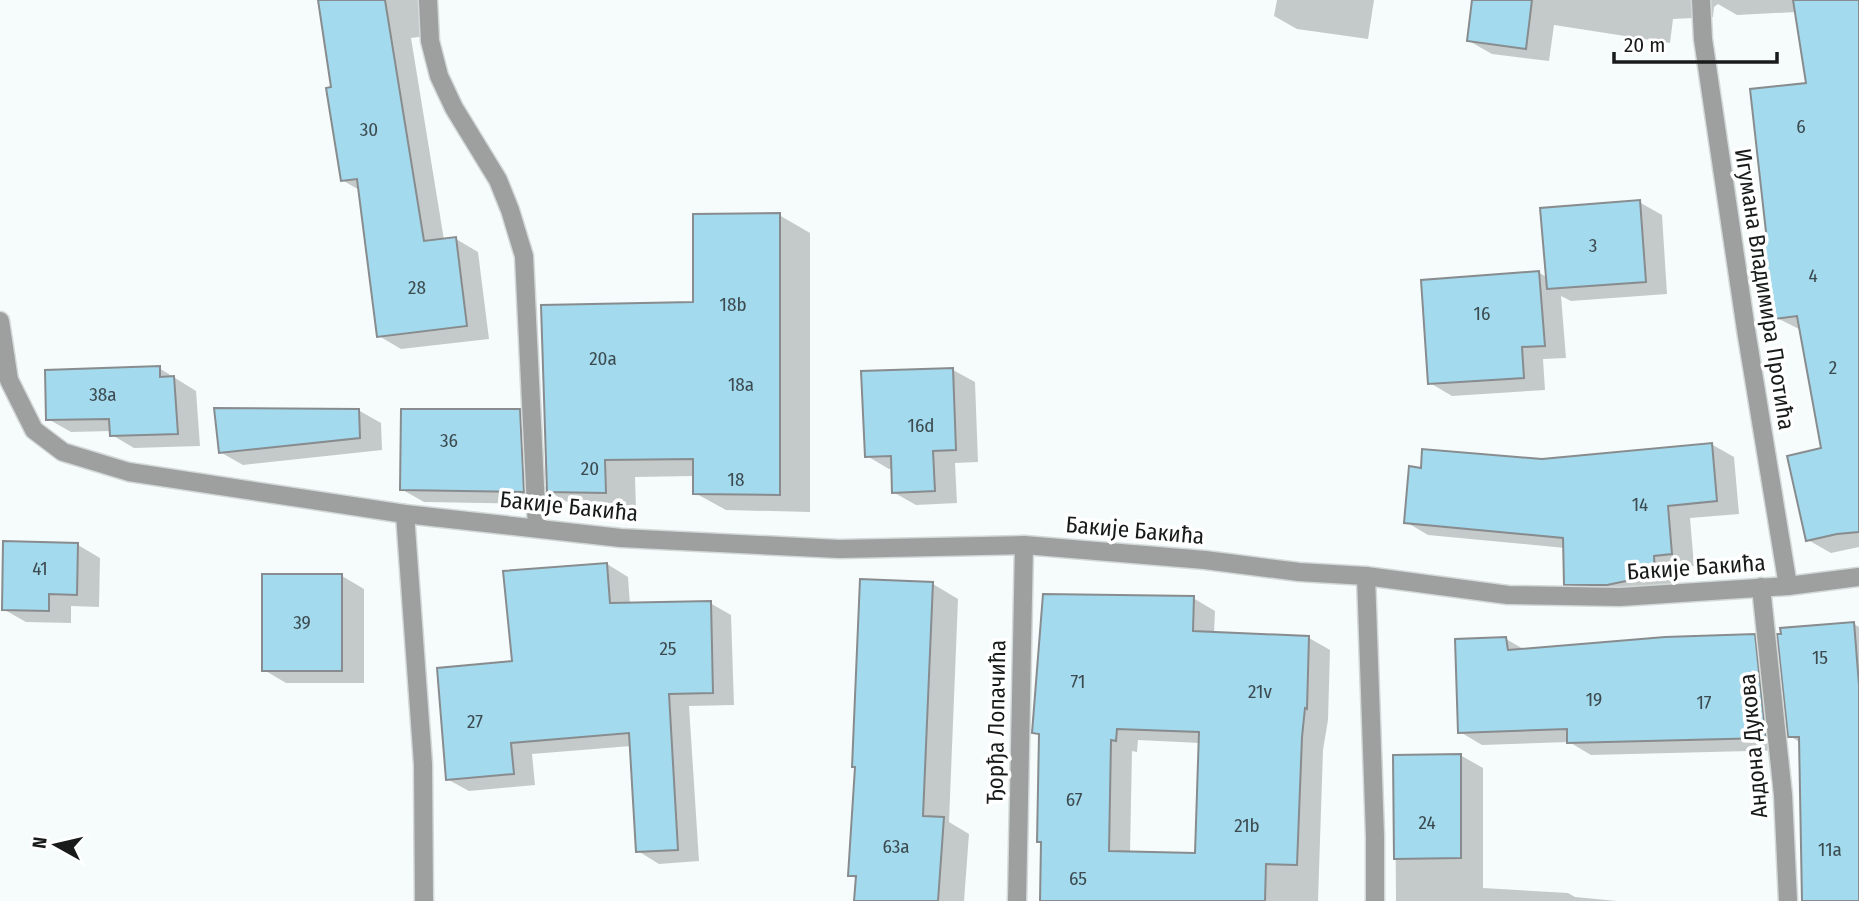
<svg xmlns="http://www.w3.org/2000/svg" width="1859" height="901" font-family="'Fira Sans Condensed',sans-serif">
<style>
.shadow{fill:#0003;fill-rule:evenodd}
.building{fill:#a3daed;stroke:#888c8e;stroke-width:2;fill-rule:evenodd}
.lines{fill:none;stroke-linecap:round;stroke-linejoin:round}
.service-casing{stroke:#d3d8d8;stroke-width:21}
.minor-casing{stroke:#d3d8d8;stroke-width:21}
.service{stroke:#9ea09f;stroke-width:18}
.minor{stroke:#9ea09f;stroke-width:18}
.labels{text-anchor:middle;stroke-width:7;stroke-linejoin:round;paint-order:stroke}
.number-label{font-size:19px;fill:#3c4b50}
.street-label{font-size:23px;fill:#191b1b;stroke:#fff}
</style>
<rect width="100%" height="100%" fill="#f6fcfc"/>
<!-- shadow -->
<g class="shadow">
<polygon points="319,0 420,0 426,36 411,38 444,240 456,239 478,252 489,339 401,349 379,336 361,191 342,180 333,89"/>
<polygon points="1277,0 1374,0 1368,39 1297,29 1274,16"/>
<polygon points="1474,0 1859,0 1859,547 1831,553 1808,540 1823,449 1801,330 1775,317 1808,84 1797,12 1737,15 1718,4 1714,7 1713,17 1673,19 1670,43 1554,25 1549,61 1492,54 1469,41"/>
<polygon points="1639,202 1662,215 1667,294 1571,301 1561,296 1566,358 1543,359 1545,390 1452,396 1430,383 1538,272 1548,278"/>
<polygon points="779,215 810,233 810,512 726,510 695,493 695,476 635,477 636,509 579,509 545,489 546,504 424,502 401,489 519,411 542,424 545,487 548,487 695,304"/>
<polygon points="159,368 196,391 200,446 134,448 112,435 111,431 71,432 48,419"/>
<polygon points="953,370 975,382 978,462 955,463 957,503 916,505 893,492 893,469 889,469 867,456"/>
<polygon points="358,410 381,423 382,450 243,465 220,452"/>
<polygon points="1711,444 1734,457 1739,514 1690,518 1694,566 1676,568 1677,587 1588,597 1565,584 1565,548 1428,535 1406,522 1422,470 1542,461"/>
<polygon points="5,543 78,545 100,558 99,607 71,606 71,623 26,622 3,609"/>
<polygon points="607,564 628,577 630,605 710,603 731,615 734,705 689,706 699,861 659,864 638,851 631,746 532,754 535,785 469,791 447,779 514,663"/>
<polygon points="342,576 364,589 364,683 286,683 264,670"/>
<polygon points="933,584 958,599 949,822 969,834 964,901 856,901 857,879 850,875"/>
<path d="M 1193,598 L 1215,611 L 1214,634 L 1309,638 L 1330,650 L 1328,720 L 1323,750 L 1318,901 L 1042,901 L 1043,843 L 1039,841 L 1040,736 L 1034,732 ZM 1138,740 L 1200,743 L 1197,854 L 1130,853 L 1132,751 L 1137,752 Z"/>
<polygon points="1854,624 1859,627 1859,901 1804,901 1801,743 1790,736"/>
<polygon points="1754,636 1777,649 1787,750 1591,755 1569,742 1482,745 1460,732 1506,639 1525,650"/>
<polygon points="1460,755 1483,768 1483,888 1568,893 1575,897 1617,901 1396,901 1395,756"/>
</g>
<!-- building -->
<g class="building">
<polygon points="318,0 385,0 424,241 456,237 467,326 377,337 357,179 341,181 326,88 331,87"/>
<polygon points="1472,0 1532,0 1526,49 1467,41"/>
<polygon points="1793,0 1859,0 1859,532 1837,534 1806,541 1787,456 1821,448 1797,316 1774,319 1763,242 1767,241 1750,89 1806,83"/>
<polygon points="1640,200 1646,282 1547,289 1540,208"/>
<polygon points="780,213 780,495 693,494 693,459 605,460 606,493 547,492 541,305 693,302 693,214"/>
<polygon points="1539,271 1545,346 1522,347 1524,378 1428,384 1421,280"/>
<polygon points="160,366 160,377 174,376 178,434 110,436 109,419 46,420 45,370"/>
<polygon points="953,368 956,450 933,451 935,491 892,493 891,456 865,457 861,371"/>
<polygon points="214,408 359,409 360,438 219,453"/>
<polygon points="401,409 520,409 524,492 400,490"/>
<polygon points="1712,443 1717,501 1668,506 1672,554 1654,556 1655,575 1607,585 1564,585 1563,538 1404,523 1409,466 1421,468 1422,449 1542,459"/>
<polygon points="3,541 78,543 77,595 49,594 49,611 2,610"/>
<polygon points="607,563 610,603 711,601 713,693 669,694 678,850 636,852 629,733 511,743 514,774 446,780 437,668 512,661 503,571"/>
<rect x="262" y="574" width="80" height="97"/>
<polygon points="860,579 933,582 923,816 944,817 938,901 854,901 856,876 848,876 855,767 852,767"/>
<path d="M 1043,594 L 1194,596 L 1193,631 L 1309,636 L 1307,709 L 1305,708 L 1302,737 L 1297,865 L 1266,864 L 1265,901 L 1040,901 L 1041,842 L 1037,842 L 1039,734 L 1032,733 ZM 1117,729 L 1199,732 L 1195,853 L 1109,851 L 1111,740 L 1116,741 Z"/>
<polygon points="1854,622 1859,685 1859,901 1802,901 1799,737 1788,737 1777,634 1781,634 1780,628"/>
<polygon points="1755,634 1766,738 1567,743 1567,729 1458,733 1455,639 1506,637 1508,650 1665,637"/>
<polygon points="1461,754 1461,858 1394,859 1393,755"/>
</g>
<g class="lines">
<defs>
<g id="service">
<polyline points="405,514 423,764 424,901"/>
<polyline points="1017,901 1024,545"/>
</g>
<g id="minor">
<polyline points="428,0 430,41 439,76 454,108 498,180 510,210 524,256 537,528"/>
<polyline points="1701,0 1703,39 1746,330 1788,586"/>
<polyline points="0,321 9,380 34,430 63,452 129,472 405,514 621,538 839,549 1024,545 1205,560 1299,572 1366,576 1508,595 1620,597 1788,586 1859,577"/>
<polyline points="1366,576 1375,836 1375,901"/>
<polyline points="1761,587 1783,795 1788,901"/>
</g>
</defs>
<!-- service casing -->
<use href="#service" class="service-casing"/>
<!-- minor casing -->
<use href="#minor" class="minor-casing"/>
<!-- service -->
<use href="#service" class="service"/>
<!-- minor -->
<use href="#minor" class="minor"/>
</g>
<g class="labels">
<!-- number labels -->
<g class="number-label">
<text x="1801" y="133">6</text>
<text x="369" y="136">30</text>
<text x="1593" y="252">3</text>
<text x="1813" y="282">4</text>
<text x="417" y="294">28</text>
<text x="733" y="311">18b</text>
<text x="1482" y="320">16</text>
<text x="603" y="365">20a</text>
<text x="1833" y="374">2</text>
<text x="741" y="391">18a</text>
<text x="103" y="401">38a</text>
<text x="921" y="432">16d</text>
<text x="449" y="447">36</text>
<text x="590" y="475">20</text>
<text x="736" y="486">18</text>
<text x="1640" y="511">14</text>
<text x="40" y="575">41</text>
<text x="302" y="629">39</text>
<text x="668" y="655">25</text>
<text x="1820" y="664">15</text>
<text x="1078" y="688">71</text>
<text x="1260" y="698">21v</text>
<text x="1594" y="706">19</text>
<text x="1704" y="709">17</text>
<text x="475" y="728">27</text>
<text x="1074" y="806">67</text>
<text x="1427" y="829">24</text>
<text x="1247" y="832">21b</text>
<text x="896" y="853">63a</text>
<text x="1830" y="856">11a</text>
<text x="1078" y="885">65</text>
</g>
<!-- street labels -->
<g class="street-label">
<text transform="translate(1765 289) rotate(81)" y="8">Игумана Владимира Протића</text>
<text transform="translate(569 506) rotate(6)" y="8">Бакије Бакића</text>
<text transform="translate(1135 530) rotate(5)" y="8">Бакије Бакића</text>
<text transform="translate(1696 567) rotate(-4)" y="8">Бакије Бакића</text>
<text transform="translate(996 722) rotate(-89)" y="8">Ђорђа Лопачића</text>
<text transform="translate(1753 746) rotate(-95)" y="8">Андона Дукова</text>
</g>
</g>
<!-- north arrow -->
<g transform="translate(56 845) rotate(278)" stroke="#ffffff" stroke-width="5" paint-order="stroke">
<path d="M0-5L12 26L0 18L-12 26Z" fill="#191b1b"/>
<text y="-10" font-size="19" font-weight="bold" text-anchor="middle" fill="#191b1b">N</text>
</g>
<!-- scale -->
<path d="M1614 52v10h163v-10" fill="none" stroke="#191b1b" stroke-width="3.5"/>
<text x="1624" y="52" font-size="21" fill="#191b1b" stroke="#ffffff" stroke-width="5" paint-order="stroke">20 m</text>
</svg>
